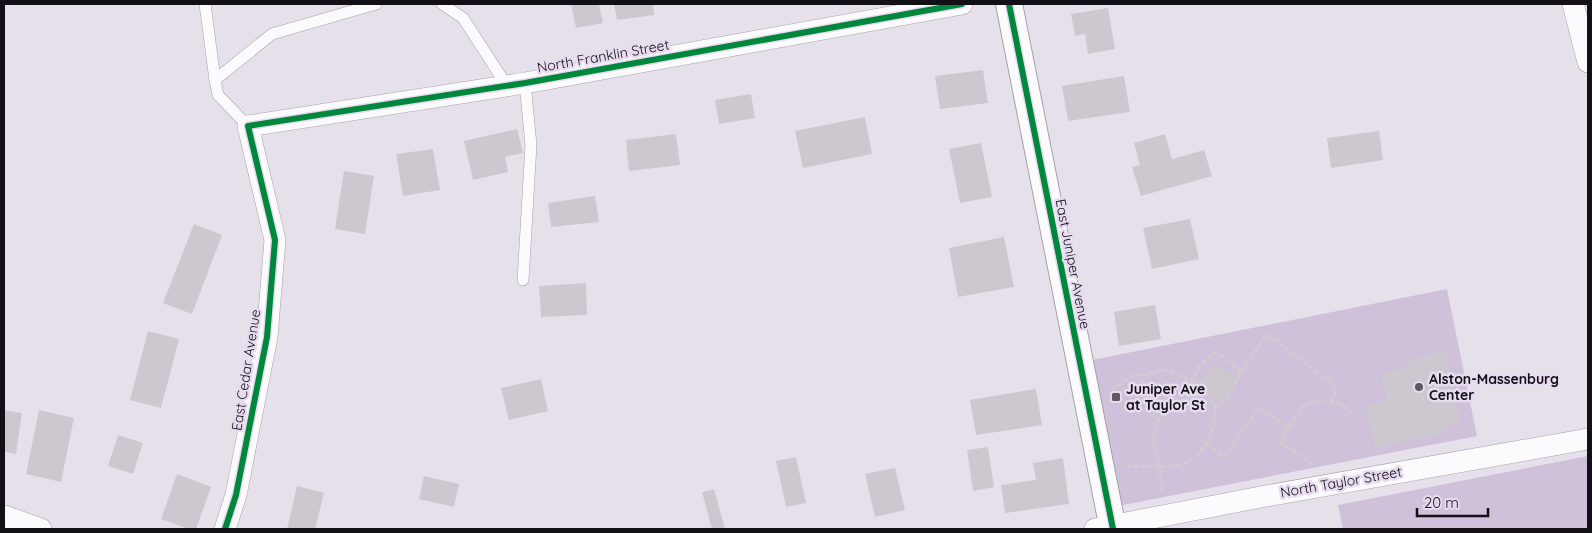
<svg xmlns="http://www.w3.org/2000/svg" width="1592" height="533" font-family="Quicksand,sans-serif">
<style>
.green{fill:#cfc1d9}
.building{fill:#cdc8d0}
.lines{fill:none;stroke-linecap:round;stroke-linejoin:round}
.service-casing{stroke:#a5a1a8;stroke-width:12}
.minor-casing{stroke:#a5a1a8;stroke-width:22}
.tertiary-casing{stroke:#a5a1a8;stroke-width:28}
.path{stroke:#cfcdd0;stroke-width:3;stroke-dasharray:5 2.5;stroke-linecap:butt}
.service{stroke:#fbfafc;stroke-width:11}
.minor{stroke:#fbfafc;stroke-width:21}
.tertiary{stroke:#fbfafc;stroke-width:26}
.cycleway-casing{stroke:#e7dcef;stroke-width:9}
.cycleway{stroke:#00873e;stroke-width:6}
.poi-dot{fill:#5d5861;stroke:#e7dcef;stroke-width:2}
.labels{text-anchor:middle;stroke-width:5;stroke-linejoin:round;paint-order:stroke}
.street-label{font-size:14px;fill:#130f16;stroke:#e7dcef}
.poi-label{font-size:14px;font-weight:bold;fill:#130f16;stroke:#e7dcef;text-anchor:start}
</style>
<rect width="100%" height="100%" fill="#e6e0eb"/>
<!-- green -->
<g class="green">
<polygon points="1447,289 1477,436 1118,506 1092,360"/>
<polygon points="1588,456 1588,529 1343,529 1338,505"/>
</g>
<!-- building -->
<g class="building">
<polygon points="571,4 599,4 603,23 576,28"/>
<polygon points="614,4 653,4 654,15 617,20"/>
<polygon points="1108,8 1115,49 1088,54 1085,34 1075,36 1071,14"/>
<polygon points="983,70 988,103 940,109 935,76"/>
<polygon points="1124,76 1130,112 1068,121 1062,86"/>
<polygon points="751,94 755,118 719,124 715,100"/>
<polygon points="865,117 872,154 803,168 795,131"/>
<polygon points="517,129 523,153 505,157 508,172 473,180 464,141"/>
<polygon points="1379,131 1383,160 1331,168 1327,138"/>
<polygon points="676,134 680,165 629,171 626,140"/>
<polygon points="1165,134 1172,159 1204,150 1212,176 1141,196 1132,167 1140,165 1134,143"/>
<polygon points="981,143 992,197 960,203 949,149"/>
<polygon points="433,149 440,190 403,196 396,154"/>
<polygon points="344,171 374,176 365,234 335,229"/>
<polygon points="595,196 599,222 551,227 548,203"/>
<polygon points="1190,219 1199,259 1152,269 1143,228"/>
<polygon points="194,224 222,235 192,314 163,303"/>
<polygon points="1004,237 1014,287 958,297 949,248"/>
<polygon points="586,283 587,315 541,317 539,286"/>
<polygon points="1155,305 1161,339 1119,346 1114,312"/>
<polygon points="148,331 179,339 161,408 130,400"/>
<polygon points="1446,351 1461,423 1445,427 1446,434 1376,448 1366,406 1388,400 1381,373 1409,368 1408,359"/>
<polygon points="1214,362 1238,379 1221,402 1198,385"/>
<polygon points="541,379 548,411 509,420 501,388"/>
<polygon points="1036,389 1042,425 976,435 970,400"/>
<polygon points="4,410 22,413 16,454 4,452"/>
<polygon points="39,410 74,418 61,482 26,474"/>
<polygon points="118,435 143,443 133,474 108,466"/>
<polygon points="988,447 994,487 973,491 967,450"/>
<polygon points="796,457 806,503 786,507 776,461"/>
<polygon points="1063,458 1069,504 1005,513 1001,485 1036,480 1033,463"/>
<polygon points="895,468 905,510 875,517 865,474"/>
<polygon points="177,474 211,487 196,529 189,529 161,519"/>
<polygon points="424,476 459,484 454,507 419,499"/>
<polygon points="297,486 324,493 315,529 287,529"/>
<polygon points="714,489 725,529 712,529 702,492"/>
</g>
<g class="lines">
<defs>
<g id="service">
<polyline points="205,4 215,80"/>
<polyline points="442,4 463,18 507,86"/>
<polyline points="248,126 218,95 215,80 272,34 376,4"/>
<polyline points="523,280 531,145 525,83"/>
</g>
<g id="minor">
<polyline points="1573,4 1588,62"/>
<polyline points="4,516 41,529"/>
<polyline points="225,529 236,495 267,337 275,240 248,126 525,83 962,4"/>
<polyline points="1095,529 1266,496 1588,439"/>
</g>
<polyline id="tertiary" points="1009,4 1113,529"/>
</defs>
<!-- service casing -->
<use href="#service" class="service-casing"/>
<!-- minor casing -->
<use href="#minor" class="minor-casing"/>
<!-- tertiary casing -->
<use href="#tertiary" class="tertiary-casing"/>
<!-- path -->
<g class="path">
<path d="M 1141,375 C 1147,374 1151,373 1157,371 C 1169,367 1181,376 1191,383 L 1193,395"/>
<polyline points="1191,383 1200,365 1214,353 1223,356 1241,371"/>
<polyline points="1111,390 1131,376 1141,375 1145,398 1158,423"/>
<path d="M 1205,393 C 1228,409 1208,454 1186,463 C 1177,466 1168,467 1159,467 C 1158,458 1154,449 1154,439 C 1155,411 1180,397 1205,393 Z"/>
<polyline points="1216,407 1227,399 1241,372 1267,334 1333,384 1335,394 1331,400"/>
<path d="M 1289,427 L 1305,404 C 1331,398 1336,399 1356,416"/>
<polyline points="1206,443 1224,457 1259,408 1289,427 1280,442 1313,464"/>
<polyline points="1126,466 1159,467 1163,494"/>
</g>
<!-- service -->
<use href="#service" class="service"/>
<!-- minor -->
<use href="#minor" class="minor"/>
<!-- tertiary -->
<use href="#tertiary" class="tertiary"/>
<defs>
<g id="cycleway">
<polyline points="1009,4 1113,529"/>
<polyline points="225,529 236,495 267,337 275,240 248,126 525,83 962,4"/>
</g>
</defs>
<!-- cycleway casing -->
<use href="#cycleway" class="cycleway-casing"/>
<!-- cycleway -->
<use href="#cycleway" class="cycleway"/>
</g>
<!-- markers -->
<g class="poi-dot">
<circle cx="1419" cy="387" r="5"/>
<rect x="1111" y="392" width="10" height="10" rx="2.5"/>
</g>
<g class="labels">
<!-- street labels -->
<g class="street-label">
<text transform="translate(603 56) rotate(-10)" y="5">North Franklin Street</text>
<text transform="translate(1073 264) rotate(79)" y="5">East Juniper Avenue</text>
<text transform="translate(246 370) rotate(-81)" y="5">East Cedar Avenue</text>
<text transform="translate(1341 482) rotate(-10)" y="5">North Taylor Street</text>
</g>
<!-- poi labels -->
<g class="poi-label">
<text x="1429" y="384">Alston-Massenburg<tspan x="1429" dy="16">Center</tspan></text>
<text x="1126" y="394">Juniper Ave<tspan x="1126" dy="16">at Taylor St</tspan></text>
</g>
</g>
<!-- border -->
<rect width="1592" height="533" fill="none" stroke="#130f16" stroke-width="10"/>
<!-- scale -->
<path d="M1417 508v8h71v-8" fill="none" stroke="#130f16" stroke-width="2.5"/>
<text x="1424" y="508" font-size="15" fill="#130f16" stroke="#e7dcef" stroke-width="4" paint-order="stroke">20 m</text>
</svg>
